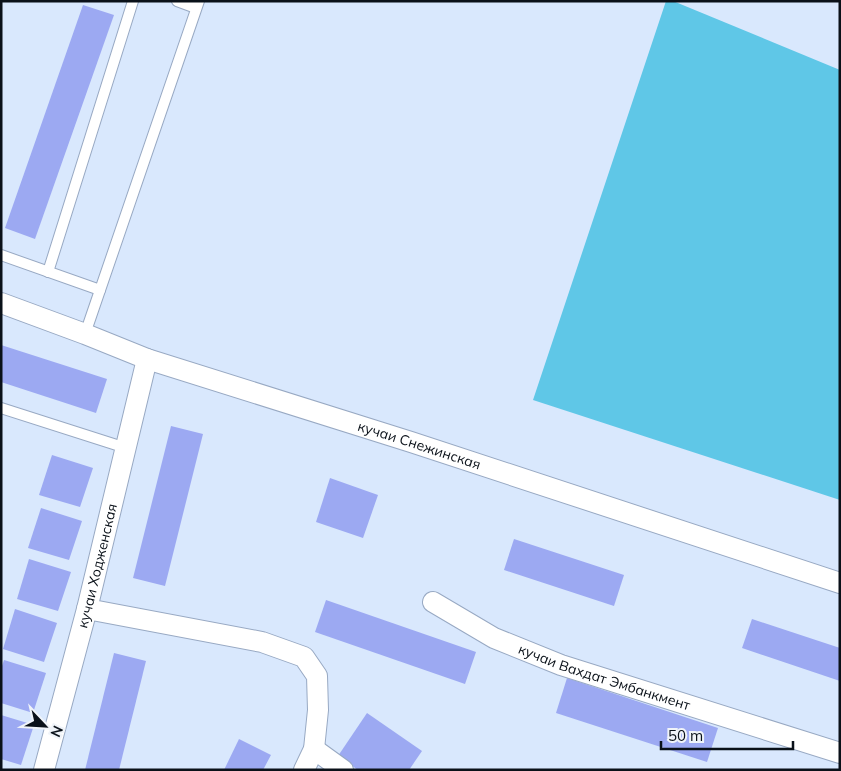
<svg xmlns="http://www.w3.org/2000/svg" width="841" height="771" font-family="Mulish,sans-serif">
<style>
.water{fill:#5fc7e7}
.building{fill:#9ca9f2}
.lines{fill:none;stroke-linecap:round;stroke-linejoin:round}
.service-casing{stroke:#98a9c3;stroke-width:12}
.minor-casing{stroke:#98a9c3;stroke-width:22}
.service{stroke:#fff;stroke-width:10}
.minor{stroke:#fff;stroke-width:20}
.labels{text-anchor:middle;stroke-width:5;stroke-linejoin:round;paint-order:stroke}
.street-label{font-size:14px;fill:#0a1119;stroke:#f0f4f9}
</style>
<rect width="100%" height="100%" fill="#d9e8fd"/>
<!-- water -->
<polygon class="water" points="666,1 673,1 840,70 840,500 533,400"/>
<!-- building -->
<g class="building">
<polygon points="83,5 114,15 35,239 5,228"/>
<polygon points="1,345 107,379 96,413 1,382"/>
<polygon points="171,426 203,434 165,586 133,578"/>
<polygon points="52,455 93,468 80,507 39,495"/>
<polygon points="330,478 378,495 363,538 316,522"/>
<polygon points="41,508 82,521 69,560 28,548"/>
<polygon points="514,539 624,575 614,606 504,570"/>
<polygon points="29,559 71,572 58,611 17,599"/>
<polygon points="326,600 476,652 465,684 315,632"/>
<polygon points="15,609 57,623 44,662 3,649"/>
<polygon points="752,619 840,648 840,681 742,648"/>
<polygon points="114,653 146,661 119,770 85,770"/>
<polygon points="4,660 46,673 33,713 1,703 1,669"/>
<polygon points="567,678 718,728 707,762 556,713"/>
<polygon points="367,713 422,751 409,770 358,770 338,756"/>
<polygon points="1,715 34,725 21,765 1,759"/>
<polygon points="239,739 271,755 263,770 224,770"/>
</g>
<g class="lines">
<defs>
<g id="service">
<polyline points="177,1 196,8"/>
<polyline points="1,255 100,290"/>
<polyline points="48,272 133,1"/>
<polyline points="85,334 199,1"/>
<polyline points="1,408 126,448"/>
</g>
<g id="minor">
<path id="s1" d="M 1,303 L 85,334 L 147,359 L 411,442 L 840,583"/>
<path id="s2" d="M 433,602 L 494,638 L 561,665 L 840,753"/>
<polyline points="87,609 262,642 304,657 317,676 318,710 314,749 304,770"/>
<polyline points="314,749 343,770"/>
<path id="s3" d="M 44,770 L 87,609 L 147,359"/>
</g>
</defs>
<!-- service casing -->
<use href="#service" class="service-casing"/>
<!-- minor casing -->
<use href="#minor" class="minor-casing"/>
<!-- service -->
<use href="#service" class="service"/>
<!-- minor -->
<use href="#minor" class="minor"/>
</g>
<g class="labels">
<!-- street labels -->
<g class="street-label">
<text dy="5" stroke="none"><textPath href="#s1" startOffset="442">кучаи Снежинская</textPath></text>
<text dy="5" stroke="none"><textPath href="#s3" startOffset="211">кучаи Ходженская</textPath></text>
<text dy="5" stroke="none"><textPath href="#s2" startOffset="188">кучаи Вахдат Эмбанкмент</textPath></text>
</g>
</g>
<!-- border -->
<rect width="841" height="771" fill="none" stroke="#0a1119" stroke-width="5"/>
<!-- north arrow -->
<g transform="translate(45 726) rotate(115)" stroke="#f0f4f9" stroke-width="4" paint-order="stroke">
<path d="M0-4L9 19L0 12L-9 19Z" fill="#0a1119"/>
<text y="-8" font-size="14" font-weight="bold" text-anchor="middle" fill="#0a1119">N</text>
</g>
<!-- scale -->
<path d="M661 741v8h132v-8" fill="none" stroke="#0a1119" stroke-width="2.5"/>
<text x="668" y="741" font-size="15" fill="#0a1119" stroke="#f0f4f9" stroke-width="4" paint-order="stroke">50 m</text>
</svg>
